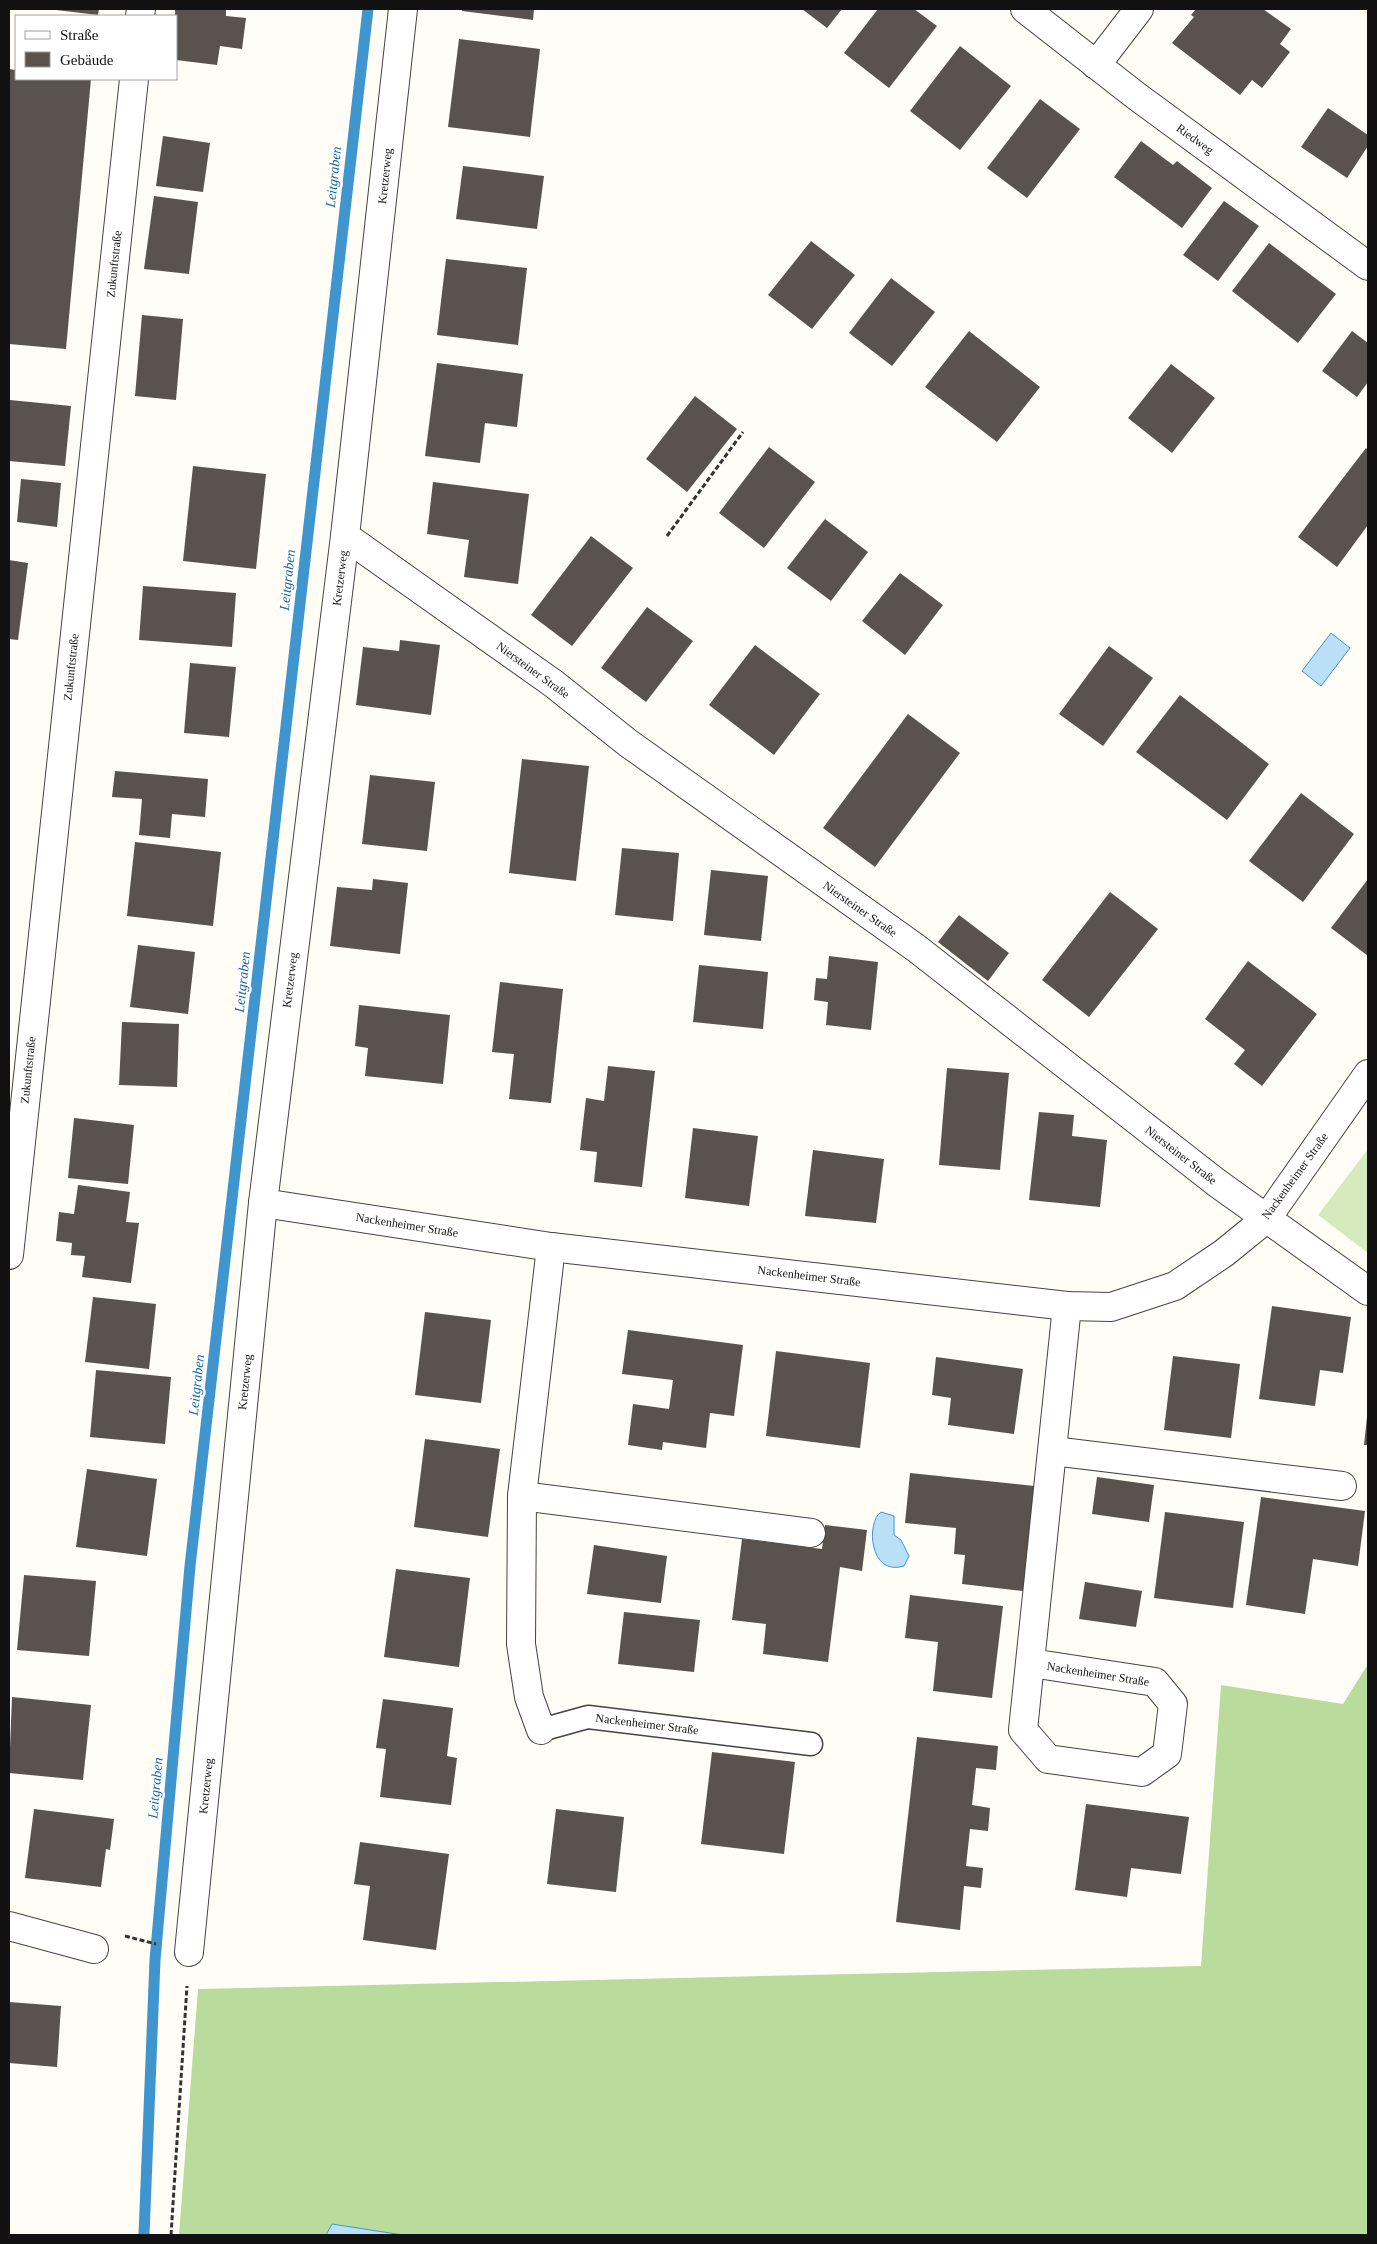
<svg xmlns="http://www.w3.org/2000/svg" width="1377" height="2244" font-family="Georgia,serif">
<style>
.green{fill:#d5ebbd}
.forest{fill:#b9dc9c}
.water{fill:#b9e0f7;stroke:#3f96cf}
.lines{fill:none;stroke-linecap:round;stroke-linejoin:round}
.stream{stroke:#3f96cf;stroke-width:11}
.building{fill:#5a524d}
.service-casing{stroke:#444;stroke-width:25}
.minor-casing{stroke:#444;stroke-width:30}
.path{stroke:#333;stroke-width:3;stroke-dasharray:5 2.5;stroke-linecap:butt}
.service{stroke:#fff;stroke-width:22}
.minor{stroke:#fff;stroke-width:28}
.labels{text-anchor:middle;stroke-width:5;stroke-linejoin:round;paint-order:stroke}
.street-label{font-size:12px;fill:#111;stroke:#fff}
.water-label{font-size:14px;font-style:italic;fill:#1768a6;stroke:#fff}
</style>
<rect width="100%" height="100%" fill="#fffdf5"/>
<!-- green -->
<polygon class="green" points="1368,1149 1368,1253 1318,1215"/>
<!-- forest -->
<polygon class="forest" points="1368,1664 1368,2235 403,2235 332,2224 326,2235 179,2235 198,1989 1201,1966 1221,1685 1343,1704"/>
<!-- water -->
<g class="water">
<polygon points="1331,633 1350,648 1321,686 1302,671"/>
<path d="M 881,1512 L 894,1516 L 894,1535 L 901,1540 L 909,1556 L 904,1566 C 869,1577 866,1522 881,1512 Z"/>
<polygon points="332,2224 403,2235 326,2235"/>
</g>
<g class="lines">
<!-- stream -->
<polyline class="stream" points="144,2235 155,1960 190,1566 368,9"/>
</g>
<!-- building -->
<g class="building">
<polygon points="48,9 99,9 98,15"/>
<polygon points="175,9 226,9 226,16 246,18 242,49 220,46 217,65 176,60"/>
<polygon points="462,9 534,9 533,20 462,11"/>
<polygon points="802,9 842,9 827,28"/>
<polygon points="878,9 914,9 937,26 889,88 844,53"/>
<polygon points="1196,9 1263,9 1291,29 1280,44 1290,52 1262,88 1252,80 1240,95 1172,43 1194,17 1191,15"/>
<polygon points="459,39 540,49 530,137 448,127"/>
<polygon points="960,46 1011,86 960,150 910,111"/>
<polygon points="9,69 16,70 16,79 91,79 66,349 9,344"/>
<polygon points="1040,99 1080,129 1027,198 987,168"/>
<polygon points="1328,108 1368,135 1368,146 1347,178 1301,147"/>
<polygon points="163,136 210,143 203,192 156,186"/>
<polygon points="1141,141 1173,165 1177,161 1212,188 1182,228 1114,177"/>
<polygon points="463,166 544,176 537,229 456,219"/>
<polygon points="154,196 198,202 189,274 144,269"/>
<polygon points="1224,201 1259,226 1218,281 1183,255"/>
<polygon points="811,241 855,275 812,329 768,295"/>
<polygon points="1269,243 1336,294 1298,343 1232,291"/>
<polygon points="446,259 527,268 518,345 437,335"/>
<polygon points="891,278 935,312 892,366 849,333"/>
<polygon points="142,315 183,319 176,400 135,396"/>
<polygon points="969,331 1040,387 997,442 925,387"/>
<polygon points="1352,331 1368,343 1368,382 1357,397 1322,371"/>
<polygon points="437,363 523,374 517,427 485,423 480,463 425,456"/>
<polygon points="1171,364 1215,398 1172,453 1128,418"/>
<polygon points="695,396 737,429 687,492 646,459"/>
<polygon points="10,400 71,406 65,466 9,461"/>
<polygon points="769,447 815,482 764,548 719,513"/>
<polygon points="1366,448 1368,450 1368,525 1337,567 1298,537"/>
<polygon points="193,466 266,474 256,569 183,561"/>
<polygon points="21,479 61,483 57,527 17,522"/>
<polygon points="433,482 529,494 518,584 464,577 469,540 427,534"/>
<polygon points="825,519 868,552 831,601 787,568"/>
<polygon points="591,536 633,568 572,646 531,615"/>
<polygon points="9,560 28,563 18,640 9,639"/>
<polygon points="900,573 943,605 905,655 862,621"/>
<polygon points="143,586 236,593 232,647 139,640"/>
<polygon points="647,607 693,641 646,702 601,668"/>
<polygon points="400,640 440,645 431,715 356,705 363,647 399,651"/>
<polygon points="755,645 820,694 774,755 709,705"/>
<polygon points="1109,646 1153,678 1103,746 1059,714"/>
<polygon points="190,663 236,667 229,737 184,733"/>
<polygon points="1180,695 1269,764 1227,820 1136,752"/>
<polygon points="908,714 960,753 875,867 823,828"/>
<polygon points="522,759 589,766 576,881 509,873"/>
<polygon points="115,771 208,779 205,817 172,814 170,838 139,835 142,799 112,797"/>
<polygon points="370,775 435,782 427,851 362,844"/>
<polygon points="1301,793 1354,834 1303,902 1249,861"/>
<polygon points="135,842 221,852 213,926 127,916"/>
<polygon points="622,848 679,853 673,921 615,915"/>
<polygon points="711,870 768,876 761,941 704,935"/>
<polygon points="373,879 408,883 400,954 330,946 337,887 372,890"/>
<polygon points="1368,879 1368,956 1331,928"/>
<polygon points="1110,892 1158,929 1089,1017 1042,980"/>
<polygon points="959,915 1009,953 988,981 938,942"/>
<polygon points="138,945 195,952 188,1014 130,1007"/>
<polygon points="829,956 878,962 871,1030 826,1025 828,1002 814,1000 816,978 827,979"/>
<polygon points="1248,961 1317,1014 1262,1086 1234,1064 1245,1050 1205,1019"/>
<polygon points="699,965 768,972 763,1029 693,1022"/>
<polygon points="500,982 563,989 551,1103 509,1099 514,1054 492,1052"/>
<polygon points="359,1005 450,1015 443,1084 365,1076 368,1048 355,1046"/>
<polygon points="122,1022 179,1024 177,1087 119,1085"/>
<polygon points="608,1066 655,1071 642,1187 594,1182 597,1152 580,1150 586,1098 604,1101"/>
<polygon points="947,1068 1009,1073 1000,1170 939,1165"/>
<polygon points="1039,1112 1074,1115 1072,1136 1107,1140 1100,1207 1029,1200"/>
<polygon points="74,1118 134,1125 128,1184 68,1178"/>
<polygon points="693,1128 758,1136 749,1206 685,1198"/>
<polygon points="813,1150 884,1159 876,1223 805,1216"/>
<polygon points="78,1185 130,1192 126,1222 139,1223 131,1283 82,1277 85,1256 71,1255 72,1243 56,1241 59,1212 74,1214"/>
<polygon points="93,1297 156,1304 149,1369 85,1362"/>
<polygon points="1272,1306 1351,1317 1343,1373 1320,1370 1315,1406 1259,1399"/>
<polygon points="425,1312 491,1320 481,1403 415,1395"/>
<polygon points="628,1330 743,1345 734,1416 710,1413 706,1448 663,1442 662,1450 628,1445 633,1404 669,1409 673,1380 622,1374"/>
<polygon points="776,1351 870,1363 860,1448 766,1436"/>
<polygon points="1173,1356 1240,1364 1231,1438 1164,1430"/>
<polygon points="936,1357 1023,1369 1014,1434 948,1425 951,1398 932,1395"/>
<polygon points="96,1370 171,1377 165,1444 90,1437"/>
<polygon points="1367,1417 1368,1417 1368,1445 1364,1445"/>
<polygon points="425,1439 500,1449 488,1537 414,1527"/>
<polygon points="87,1469 157,1479 147,1556 76,1547"/>
<polygon points="910,1473 1034,1486 1023,1591 962,1584 965,1555 954,1554 956,1528 905,1523"/>
<polygon points="1097,1477 1154,1485 1149,1522 1092,1514"/>
<polygon points="1261,1497 1365,1511 1358,1566 1313,1559 1305,1614 1246,1605"/>
<polygon points="1165,1512 1244,1522 1233,1608 1154,1598"/>
<polygon points="825,1525 867,1530 862,1571 840,1567 828,1662 763,1654 766,1624 732,1620 742,1539 822,1549"/>
<polygon points="594,1545 667,1556 661,1603 587,1594"/>
<polygon points="396,1569 470,1578 459,1667 384,1657"/>
<polygon points="24,1575 96,1581 89,1656 17,1650"/>
<polygon points="1085,1582 1142,1591 1136,1627 1079,1619"/>
<polygon points="910,1595 1003,1606 992,1698 933,1691 938,1642 905,1638"/>
<polygon points="624,1612 700,1620 694,1672 618,1664"/>
<polygon points="12,1697 91,1705 83,1780 9,1773"/>
<polygon points="383,1699 453,1708 447,1756 457,1758 451,1805 380,1797 386,1749 376,1748"/>
<polygon points="917,1737 998,1746 996,1770 976,1768 972,1805 990,1808 988,1831 970,1829 966,1866 983,1868 981,1888 964,1886 960,1930 896,1922"/>
<polygon points="712,1752 795,1762 784,1854 701,1844"/>
<polygon points="1086,1804 1189,1817 1181,1874 1131,1868 1127,1897 1075,1890"/>
<polygon points="34,1809 114,1819 110,1850 106,1849 101,1887 25,1878"/>
<polygon points="556,1809 624,1817 616,1892 547,1884"/>
<polygon points="360,1842 449,1854 436,1950 363,1940 370,1886 354,1884"/>
<polygon points="9,2002 61,2006 57,2067 9,2063"/>
</g>
<g class="lines">
<defs>
<polyline id="service" points="541,1730 588,1717 811,1744"/>
<g id="minor">
<polyline points="1025,9 1135,95 1368,266"/>
<polyline points="140,16 141,9"/>
<polyline points="1096,65 1139,9"/>
<polyline points="345,536 554,684 628,743 916,948 1217,1183 1368,1291"/>
<polyline points="263,1203 551,1247 1067,1306 1111,1307 1175,1286 1224,1253 1267,1218 1368,1074"/>
<polyline points="9,1255 134,79"/>
<polyline points="1053,1451 1342,1486"/>
<polyline points="522,1496 811,1533"/>
<polyline points="1031,1663 1155,1682 1173,1704 1167,1754 1142,1772 1048,1759 1023,1730 1067,1306"/>
<polyline points="541,1730 529,1697 521,1644 522,1496 551,1247"/>
<polyline points="9,1926 94,1949"/>
<polyline points="189,1952 263,1203 345,536 403,9"/>
</g>
</defs>
<!-- service casing -->
<use href="#service" class="service-casing"/>
<!-- minor casing -->
<use href="#minor" class="minor-casing"/>
<!-- path -->
<g class="path">
<polyline points="667,536 743,432"/>
<polyline points="125,1936 156,1944"/>
<polyline points="171,2235 187,1986"/>
</g>
<!-- service -->
<use href="#service" class="service"/>
<!-- minor -->
<use href="#minor" class="minor"/>
</g>
<g class="labels">
<!-- street labels -->
<g class="street-label">
<text transform="translate(1195 139) rotate(36)" y="4">Riedweg</text>
<text transform="translate(385 176) rotate(-84)" y="4">Kretzerweg</text>
<text transform="translate(114 264) rotate(-84)" y="4">Zukunftstraße</text>
<text transform="translate(340 578) rotate(-83)" y="4">Kretzerweg</text>
<text transform="translate(71 667) rotate(-84)" y="4">Zukunftstraße</text>
<text transform="translate(533 670) rotate(36)" y="4">Niersteiner Straße</text>
<text transform="translate(860 909) rotate(35)" y="4">Niersteiner Straße</text>
<text transform="translate(290 980) rotate(-83)" y="4">Kretzerweg</text>
<text transform="translate(28 1070) rotate(-84)" y="4">Zukunftstraße</text>
<text transform="translate(1181 1155) rotate(38)" y="4">Niersteiner Straße</text>
<text transform="translate(1295 1176) rotate(-54)" y="4">Nackenheimer Straße</text>
<text transform="translate(407 1225) rotate(9)" y="4">Nackenheimer Straße</text>
<text transform="translate(809 1276) rotate(7)" y="4">Nackenheimer Straße</text>
<text transform="translate(245 1382) rotate(-84)" y="4">Kretzerweg</text>
<text transform="translate(1098 1674) rotate(9)" y="4">Nackenheimer Straße</text>
<text transform="translate(647 1724) rotate(7)" y="4">Nackenheimer Straße</text>
<text transform="translate(206 1786) rotate(-84)" y="4">Kretzerweg</text>
</g>
<!-- water labels -->
<g class="water-label">
<text transform="translate(333 177) rotate(-84)" y="5">Leitgraben</text>
<text transform="translate(287 580) rotate(-84)" y="5">Leitgraben</text>
<text transform="translate(242 982) rotate(-84)" y="5">Leitgraben</text>
<text transform="translate(196 1385) rotate(-84)" y="5">Leitgraben</text>
<text transform="translate(155 1788) rotate(-85)" y="5">Leitgraben</text>
</g>
</g>
<!-- border -->
<rect width="1377" height="2244" fill="none" stroke="#111111" stroke-width="20"/>
<!-- legend -->
<rect x="15" y="15" width="162" height="65" fill="#ffffff" stroke="#a0a0a0"/>
<rect x="25" y="31" width="25" height="8" fill="#ffffff" stroke="#a0a0a0"/>
<text x="60" y="40" font-size="15" fill="#111111">Straße</text>
<rect x="25" y="52" width="25" height="15" fill="#5a524d" stroke="#a0a0a0"/>
<text x="60" y="65" font-size="15" fill="#111111">Gebäude</text>
</svg>
